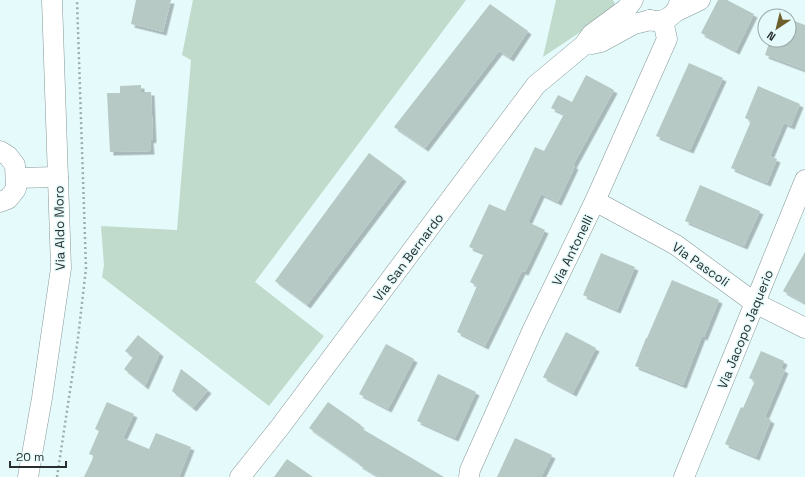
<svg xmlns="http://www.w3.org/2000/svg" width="805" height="477" font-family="'Space Grotesk',sans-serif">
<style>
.green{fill:#c0dbcb}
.building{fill:#b7c9c5;filter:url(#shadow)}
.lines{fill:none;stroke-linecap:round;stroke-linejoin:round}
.minor-casing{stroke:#849798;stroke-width:21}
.path{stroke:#9dacad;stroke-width:2.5;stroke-dasharray:2 3;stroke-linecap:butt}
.minor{stroke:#fff;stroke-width:20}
.labels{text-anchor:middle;stroke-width:3;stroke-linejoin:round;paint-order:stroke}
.street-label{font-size:13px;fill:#272e2f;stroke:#e5fafa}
</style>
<defs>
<filter id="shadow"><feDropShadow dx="3.5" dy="3.5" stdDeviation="0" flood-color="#0004"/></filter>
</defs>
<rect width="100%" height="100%" fill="#e5fafa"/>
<!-- green -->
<g class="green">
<polygon points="193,0 466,0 255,282 324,336 269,406 102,277 104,265 101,226 177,230 191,60 182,55"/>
<polygon points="556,0 613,0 615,4 613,10 543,57"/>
</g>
<!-- building -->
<g class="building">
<polygon points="136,0 171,0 163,32 131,24"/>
<polygon points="718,0 727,0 754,14 736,51 701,33"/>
<polygon points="490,4 528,31 510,58 499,51 425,148 394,127"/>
<polygon points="789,19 805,25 805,70 765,55 770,40 789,40"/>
<polygon points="689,63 723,78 690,150 656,136"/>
<polygon points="586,75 614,90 573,165 575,166 558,202 541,194 528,222 545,230 525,272 522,271 485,346 457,332 477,286 470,282 484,253 469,247 489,204 505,211 535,147 544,151 564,114 551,108 558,95 572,102"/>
<polygon points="141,85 141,92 151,92 153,139 150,140 151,151 110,152 107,93 120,93 120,86"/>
<polygon points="758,86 800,104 791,126 784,123 770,156 777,159 767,183 731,168 751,121 745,118"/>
<polygon points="369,153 403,178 307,305 275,281"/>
<polygon points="700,185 760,211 744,246 685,221"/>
<polygon points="805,252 805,303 783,291"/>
<polygon points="601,253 635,267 617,310 583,295"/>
<polygon points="672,280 719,300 704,337 702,336 683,385 635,366 646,338 647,338"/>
<polygon points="566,332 596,348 573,393 543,377"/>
<polygon points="138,335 160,353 145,386 124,369 133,357 125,351"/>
<polygon points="386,344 414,359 388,409 359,394"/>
<polygon points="761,351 784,361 781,368 785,370 765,417 771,420 756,457 725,444 741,407 743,408 755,381 749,378"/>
<polygon points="181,369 208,390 193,408 172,391"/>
<polygon points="438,374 476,392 455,438 417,421"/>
<polygon points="107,402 134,414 123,438 149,449 156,433 191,447 179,477 84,477 94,456 89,454 99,431 95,429"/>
<polygon points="328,402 361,425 359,427 444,477 379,477 359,465 360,464 309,428"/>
<polygon points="515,438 552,455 541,477 497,477"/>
<polygon points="287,459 313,477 274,477"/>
</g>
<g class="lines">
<defs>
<g id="minor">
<polyline points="675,12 700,0"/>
<path d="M 649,20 C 665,24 677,15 680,0"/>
<polyline points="592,44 601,42 634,24 651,20"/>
<polyline points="0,151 8,156 15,165 16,189 8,199 0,202"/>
<polyline points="16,178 58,177"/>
<polyline points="595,201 676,245 755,303 805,328"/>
<polyline points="28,477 42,398 61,268 52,0"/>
<polyline points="240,477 280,427 536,85 584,45 592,34 626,9 633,0"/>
<polyline points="469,477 470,470 533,329 595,201 667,39 663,21"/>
<polyline points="684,477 805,180"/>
</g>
</defs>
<!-- minor casing -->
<use href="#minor" class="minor-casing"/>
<!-- path -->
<polyline class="path" points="57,477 78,338 86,268 77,0"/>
<!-- minor -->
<use href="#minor" class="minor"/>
</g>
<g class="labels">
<!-- street labels -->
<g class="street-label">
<text transform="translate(59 228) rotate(-91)" y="5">Via Aldo Moro</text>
<text transform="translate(572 250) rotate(-64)" y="5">Via Antonelli</text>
<text transform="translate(408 257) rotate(-53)" y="5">Via San Bernardo</text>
<text transform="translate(701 264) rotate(35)" y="5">Via Pascoli</text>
<text transform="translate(745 329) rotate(-68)" y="5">Via Jacopo Jaquerio</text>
</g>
</g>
<!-- north arrow -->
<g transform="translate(777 28) rotate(215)"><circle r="19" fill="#e5fafa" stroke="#99a8a9"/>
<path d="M0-3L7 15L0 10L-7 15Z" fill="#6d5f2c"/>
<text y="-6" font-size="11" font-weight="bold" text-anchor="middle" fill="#272e2f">N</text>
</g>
<!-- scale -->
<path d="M10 461v6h56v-6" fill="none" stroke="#272e2f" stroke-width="2"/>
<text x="16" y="461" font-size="12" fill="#272e2f" stroke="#e5fafa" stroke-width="3" paint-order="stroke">20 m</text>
</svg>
